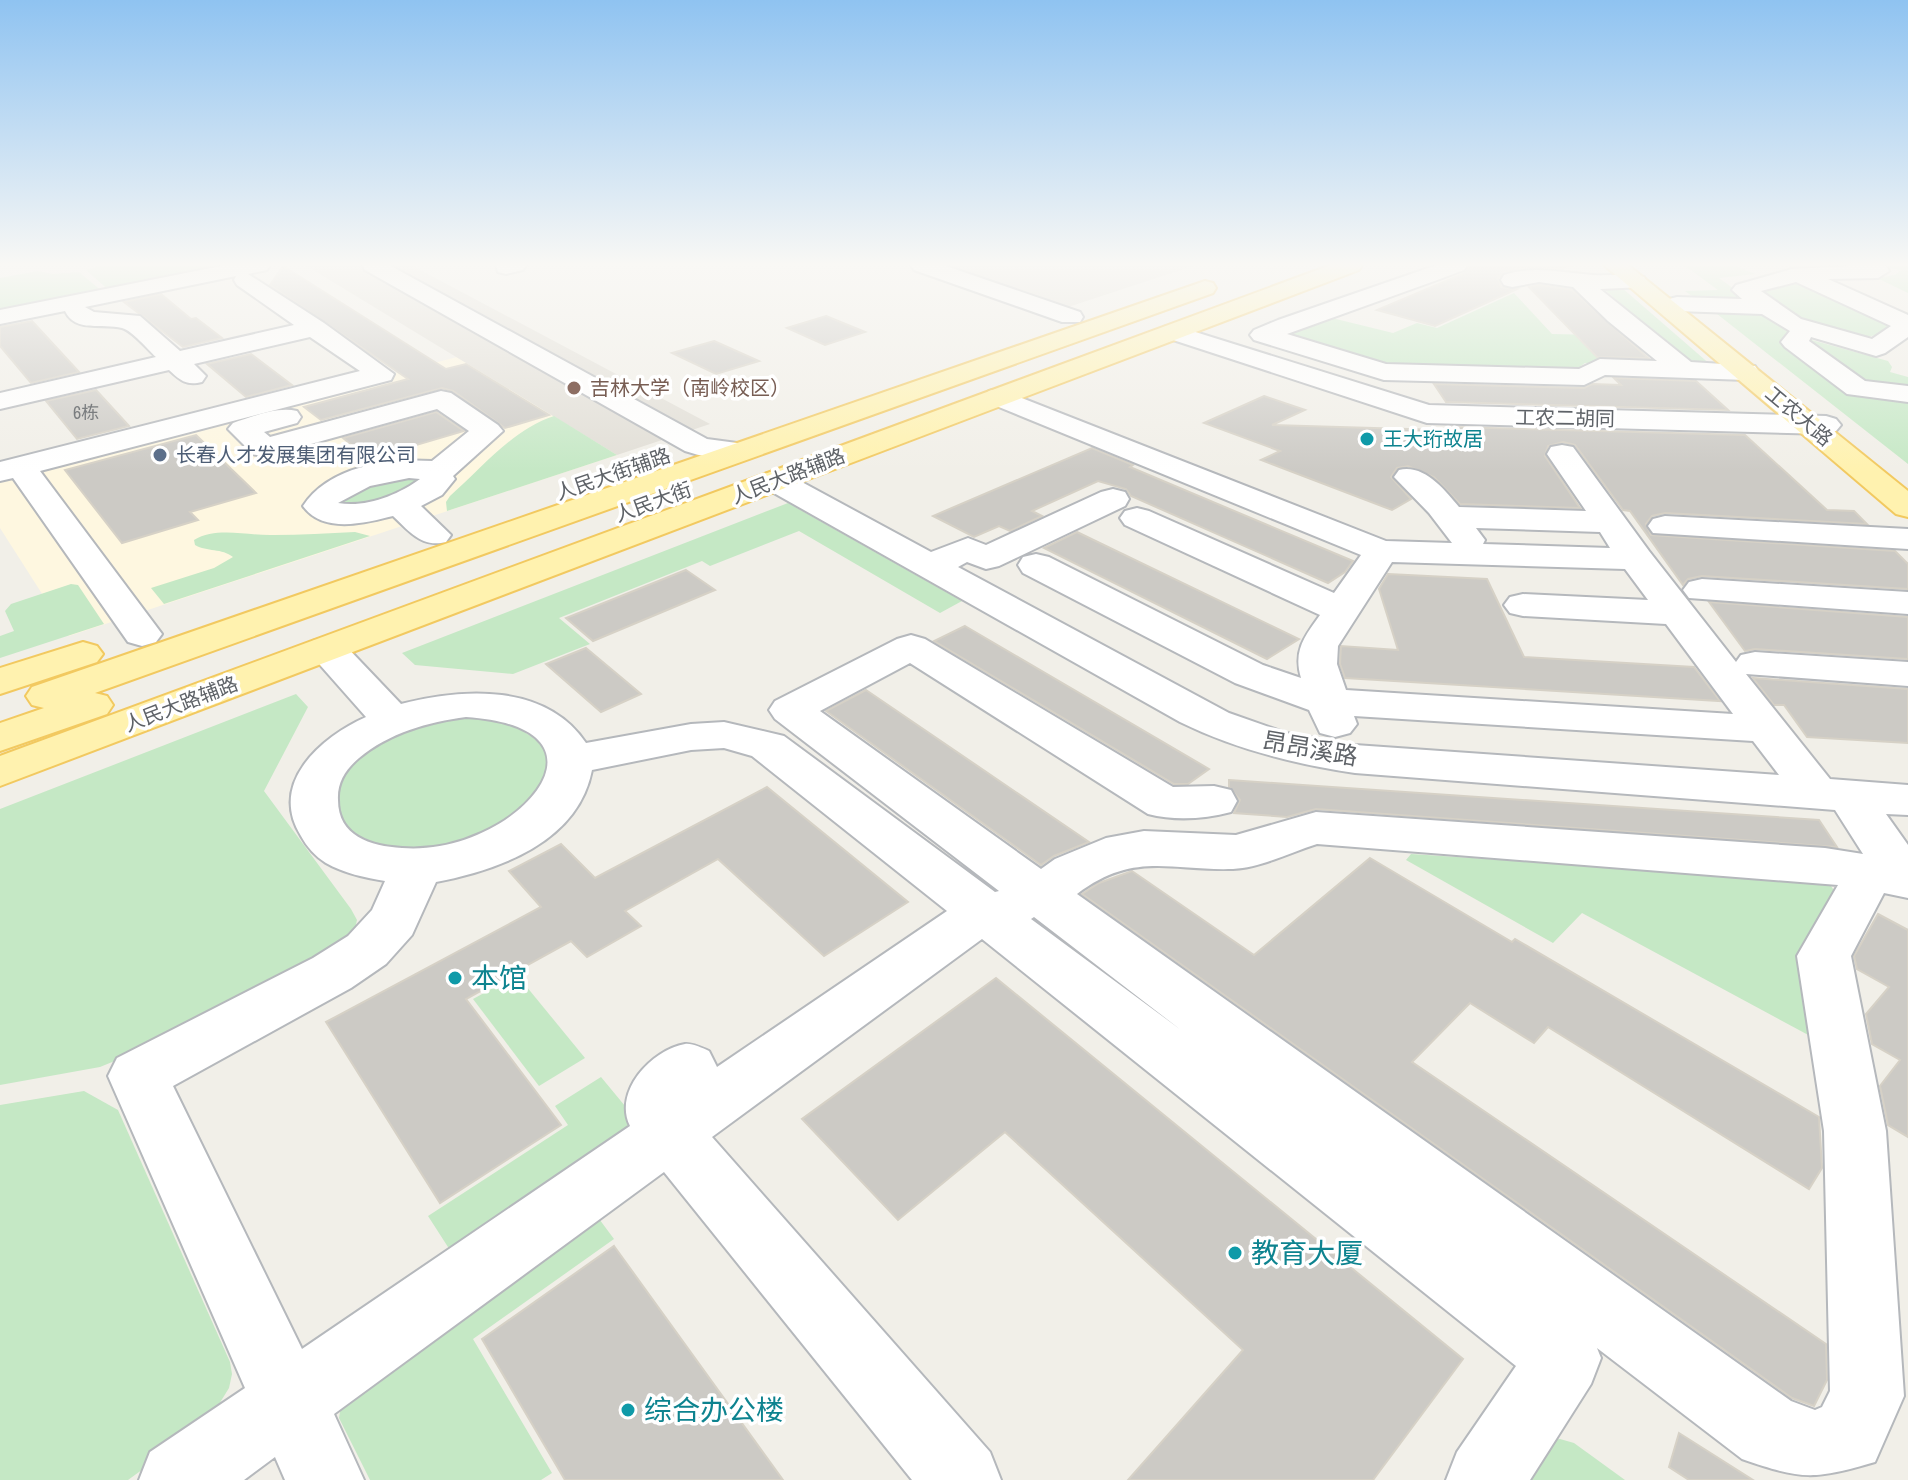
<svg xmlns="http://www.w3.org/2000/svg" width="1908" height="1480" font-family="'Archivo Narrow','Noto Sans SC',sans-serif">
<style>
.commercial{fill:#fef7e0}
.education{fill:#e1ded6}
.green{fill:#c5e8c5}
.building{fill:#cccac5;stroke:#d6d1c6;stroke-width:2}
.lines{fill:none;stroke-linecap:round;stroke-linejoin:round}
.minor-casing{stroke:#b5b8bc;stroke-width:4}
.major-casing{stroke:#f2c960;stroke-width:4}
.minor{fill:#fff;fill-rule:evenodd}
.major{fill:#fff2af;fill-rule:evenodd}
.education-dot{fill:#8d6e63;stroke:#fff;stroke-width:3}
.culture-dot{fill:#0f9aa8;stroke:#fff;stroke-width:3}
.service-dot{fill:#5c6f8a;stroke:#fff;stroke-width:3}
.labels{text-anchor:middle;stroke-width:7;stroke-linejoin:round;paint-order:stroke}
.far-number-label{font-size:18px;fill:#7a7d7f}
.far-education-label{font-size:20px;fill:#785e54;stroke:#fff;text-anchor:start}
.far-street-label{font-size:20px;fill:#5f6368;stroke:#fff}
.far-culture-label{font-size:20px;fill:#0d838f;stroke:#fff;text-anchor:start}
.far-service-label{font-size:20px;fill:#4e5e75;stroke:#fff;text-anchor:start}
.street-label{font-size:24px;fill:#5f6368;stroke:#fff}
.near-culture-label{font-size:28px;fill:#0d838f;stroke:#fff;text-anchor:start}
</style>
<rect width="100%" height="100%" fill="#f1efe8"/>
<!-- commercial -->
<polygon class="commercial" points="457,357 617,455 69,636 0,528 0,476"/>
<!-- education -->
<g class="education">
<polygon points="305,265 411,265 710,424 617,455"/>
<polygon points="931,265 1196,265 1056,311 925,266"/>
</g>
<!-- green -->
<g class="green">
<polygon points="103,265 245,265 111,292 86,270"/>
<polygon points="1684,265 1734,265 1755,274 1719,278 1749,300 1696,299 1685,291 1718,290"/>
<path d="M 1786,265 L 1898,265 L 1908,267 L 1908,293 L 1877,278 L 1895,275 L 1901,270 C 1864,262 1821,279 1786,265 Z"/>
<polygon points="38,271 53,274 79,272 104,293 0,314 0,278"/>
<polygon points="1795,281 1891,325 1882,334 1866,337 1807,326 1758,290"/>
<polygon points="1602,287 1621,287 1712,366 1690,366"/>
<polygon points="1514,293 1552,334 1597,335 1625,363 1585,363 1578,368 1369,364 1287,335 1332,318 1393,333 1417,323 1437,328"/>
<polygon points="1712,310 1762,312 1784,328 1853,392 1908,398 1908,464"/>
<polygon points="1808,339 1888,361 1892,367 1890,372 1908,377 1908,384 1904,386 1864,383 1805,343"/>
<path d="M 554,416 L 617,455 L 447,511 L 446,502 L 450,496 C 482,468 513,429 554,416 Z"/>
<polygon points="426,477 402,497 340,508 335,499 379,479"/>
<polygon points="788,503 962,601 940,613 799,531 710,566 702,561 559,618 590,644 513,674 415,665 402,653"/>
<path d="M 355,532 L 370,536 L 164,604 L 151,588 L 214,568 L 233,557 C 222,548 207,552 195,545 L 194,540 C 217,526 248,536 274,535 C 301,535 328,533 355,532 Z"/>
<polygon points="71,584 78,585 104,624 0,658 0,636 14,631 5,611 11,604"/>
<polygon points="296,694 308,707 264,791 351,909 357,920 354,933 227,1015 100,1067 0,1085 0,809"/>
<polygon points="446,716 505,719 544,745 550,764 532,806 460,846 389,849 350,832 342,824 334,793 342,772 371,743"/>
<polygon points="1411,854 1821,881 1831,886 1835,892 1812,1037 1582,913 1553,943 1406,860"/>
<polygon points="517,975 585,1058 539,1086 473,999"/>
<polygon points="601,1077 630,1112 633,1131 457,1261 428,1216 568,1125 555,1106"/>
<polygon points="84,1091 118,1110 230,1362 232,1374 229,1388 208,1422 128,1480 0,1480 0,1105"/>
<polygon points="591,1208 614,1239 473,1339 552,1473 541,1480 370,1480 339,1418 341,1406"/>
<polygon points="1560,1439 1574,1443 1625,1480 1516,1480 1546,1440"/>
</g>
<!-- building -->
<g class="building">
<polygon points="1470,265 1571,265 1562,269 1526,268 1503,272 1498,278 1501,287 1517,289 1435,326 1377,310 1465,273"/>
<polygon points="283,266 446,369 466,364 549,415 505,428 453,391 442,388 321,420 304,407 408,379 270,285"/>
<polygon points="1539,285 1572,290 1648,358 1597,357 1529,287"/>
<polygon points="161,294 191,319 196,318 222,338 183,347 124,302"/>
<polygon points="826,316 865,332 825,345 787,328"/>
<polygon points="32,321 79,372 31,383 0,346 0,327"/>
<polygon points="714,341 759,361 716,374 672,353"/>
<polygon points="251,354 292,385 246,397 207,364"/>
<polygon points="1614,378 1696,381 1728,410 1446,402 1434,384 1584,388 1592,384 1621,385"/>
<polygon points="96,390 129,426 77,439 46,401"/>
<polygon points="1264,396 1305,410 1272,425 1442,430 1458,435 1453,427 1745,435 1827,510 1854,511 1867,524 1665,513 1652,516 1646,524 1651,535 1895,551 1908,564 1908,589 1702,576 1688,579 1683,585 1630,511 1623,510 1575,445 1563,442 1548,446 1545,456 1580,508 1460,504 1434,477 1408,466 1397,468 1391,477 1411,499 1392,510 1261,460 1280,451 1204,423"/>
<polygon points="436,412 464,431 369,459 343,438"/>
<polygon points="196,435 256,493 190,512 198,520 122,543 65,470"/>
<polygon points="1092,448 1133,465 1130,467 1353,561 1345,572 1328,583 1131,496 1126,489 1098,481 1032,511 1042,516 1010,531 999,526 974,537 933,516"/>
<polygon points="1077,532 1299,639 1267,659 1044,548"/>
<polygon points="686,570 715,590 593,641 566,618"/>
<polygon points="1388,574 1487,579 1524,657 1694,667 1720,701 1345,678 1340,664 1341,646 1398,650 1379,589"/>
<polygon points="1709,602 1908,617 1908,659 1755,649 1745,651"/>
<polygon points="965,626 1209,769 1188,784 1174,784 934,641"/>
<polygon points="586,648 641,694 601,712 546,664"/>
<polygon points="1753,678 1908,689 1908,743 1807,737 1784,705 1774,705"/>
<polygon points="866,690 1089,842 1054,856 1041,865 826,711"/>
<polygon points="1229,780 1819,820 1837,847 1316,809 1287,817 1234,813 1240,800 1229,787"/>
<polygon points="767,787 908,902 824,956 718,859 625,911 641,926 587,957 571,941 466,999 561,1125 440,1203 326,1022 541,907 509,871 561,844 595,878"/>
<polygon points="1370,858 1512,942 1515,939 1819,1117 1822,1168 1809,1189 1548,1027 1534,1043 1470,1003 1412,1062 1826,1344 1827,1380 1814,1406 1792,1398 1082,894 1099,883 1132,871 1254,955"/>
<polygon points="1878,914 1908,930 1908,1137 1888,1125 1880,1086 1900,1060 1872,1044 1866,1014 1889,987 1857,969 1854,956"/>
<polygon points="996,978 1463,1359 1373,1480 1128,1480 1243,1350 1005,1132 898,1220 802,1119"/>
<polygon points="614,1246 783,1480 565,1480 482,1339"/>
<polygon points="1679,1433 1753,1480 1689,1480 1669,1467"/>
</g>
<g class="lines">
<defs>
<g id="minor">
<path d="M 226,265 L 270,265 L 267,270 L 248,274 L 324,323 L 394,374 L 391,380 L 40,471 L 162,634 L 156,642 L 142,646 L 128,642 L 13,478 L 0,481 L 0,462 L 360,371 L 310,337 L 194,364 L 206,376 L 202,382 C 186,386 180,380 169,370 L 0,409 L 0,393 L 156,357 C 147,349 133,331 122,328 C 103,323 75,333 65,311 L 0,324 L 0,310 ZM 236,276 L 234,280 L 237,285 L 294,325 L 180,351 L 140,316 L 94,312 L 85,307 Z"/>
<path d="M 362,265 L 389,265 L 707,439 L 752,445 L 756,451 L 752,457 C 728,463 708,458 685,451 L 365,270 Z"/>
<polygon points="496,265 526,265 523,270 506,274 498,272"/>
<polygon points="911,265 943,265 1080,312 1083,317 1080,322 1062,322 914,270"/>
<path d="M 1437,265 L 1467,265 L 1464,270 L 1440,279 L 1287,334 L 1386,364 L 1579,369 L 1600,359 L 1657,361 L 1608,321 L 1573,287 L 1539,282 L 1512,287 L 1504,285 L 1501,280 L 1504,275 C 1535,265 1561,273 1593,275 C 1610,276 1628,273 1644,277 L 1647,282 L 1644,287 L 1600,289 L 1691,362 L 1755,366 L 1759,372 L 1755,378 L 1746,380 L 1605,375 L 1584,385 L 1384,380 L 1254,340 L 1250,335 L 1254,330 L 1278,320 Z"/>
<path d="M 1867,265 L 1886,266 L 1889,271 L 1878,278 L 1828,279 L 1908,315 L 1908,337 L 1885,353 L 1876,356 L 1811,337 L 1809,341 L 1865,381 L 1908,386 L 1908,402 L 1847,394 L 1785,347 L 1781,342 L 1790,331 L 1762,314 L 1677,311 L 1669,309 L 1665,304 L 1669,299 L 1677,297 L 1742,299 L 1732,290 L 1736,285 L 1792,269 ZM 1796,282 L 1891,326 L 1872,339 L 1801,319 L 1761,291 Z"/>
<polygon points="1173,325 1429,405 1826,416 1836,419 1841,425 1836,431 1826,434 1427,423 1164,337 1161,332 1164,327"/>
<path d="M 999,389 L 1386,541 L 1452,543 L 1429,513 L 1394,477 L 1399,470 C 1424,464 1444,489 1459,507 L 1586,511 L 1547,454 L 1551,447 L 1562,445 L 1573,447 L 1649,551 L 1736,662 L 1741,655 L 1755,652 L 1908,662 L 1908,686 L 1746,674 L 1830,779 L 1908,785 L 1908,815 L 1886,814 L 1908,845 L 1908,898 L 1884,893 L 1851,956 L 1886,1131 L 1904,1396 L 1875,1462 C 1813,1480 1803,1480 1742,1459 L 1597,1348 L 1601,1358 L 1591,1384 L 1530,1480 L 1446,1480 L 1457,1452 L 1516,1366 L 982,939 L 712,1137 L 990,1452 L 1001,1480 L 912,1480 L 664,1172 L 334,1414 L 364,1480 L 285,1480 L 275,1457 L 244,1480 L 139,1480 L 150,1452 L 245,1388 L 108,1076 L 117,1058 L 313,958 L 348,936 L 372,910 L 385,881 C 366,878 343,873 326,863 C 315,856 307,847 301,836 C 268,783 321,737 366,717 L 313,657 L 307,649 L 313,641 L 327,637 L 341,641 L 401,704 C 463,688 546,683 586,743 L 691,724 L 724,722 L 784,736 L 995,892 L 999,891 L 775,719 L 769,710 L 775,701 L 897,639 L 911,635 L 925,639 L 1173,787 L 1214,786 L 1231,790 L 1237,801 L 1231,812 C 1204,819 1175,821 1148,814 L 910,663 L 820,711 L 1041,869 L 1055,859 L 1106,838 L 1144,831 L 1236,835 L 1316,812 L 1825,848 L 1863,854 L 1835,810 L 1355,773 C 1294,764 1235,749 1180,722 L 765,488 L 760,481 L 765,474 L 776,471 L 787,474 L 931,552 L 968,538 L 986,545 L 1101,492 L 1113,489 L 1125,492 L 1129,499 L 1125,506 L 999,566 L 986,569 L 967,562 L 958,567 L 1229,713 L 1286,733 L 1355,745 L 1779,775 L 1753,741 L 1354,716 L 1357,724 L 1350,733 L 1335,737 L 1320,733 L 1309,710 L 1235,683 L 1023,573 L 1018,565 L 1023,557 L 1036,554 L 1049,557 L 1263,665 L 1301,678 C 1293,651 1304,637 1320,615 L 1125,525 L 1120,518 L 1125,511 L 1137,508 L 1149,511 L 1334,593 L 1361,555 L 989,403 L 985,397 L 989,391 ZM 1476,528 L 1600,532 L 1610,548 L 1483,544 L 1485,540 ZM 1392,562 L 1625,569 L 1648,600 L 1523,594 L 1510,597 L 1504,605 L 1510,613 L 1523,616 L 1666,624 L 1733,714 L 1346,690 L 1337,664 L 1338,646 ZM 466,717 C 631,728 512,857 402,848 C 370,846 338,836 338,800 C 337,782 346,769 359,758 C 389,733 428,722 466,717 ZM 724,748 L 752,756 L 947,911 L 717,1067 L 709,1051 C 702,1048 692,1043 685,1044 C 651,1050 613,1092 630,1126 L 302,1349 L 173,1086 L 351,988 L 386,964 L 412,935 L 436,882 C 499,870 578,842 592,770 L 691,750 ZM 1317,844 L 1838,885 L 1797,956 L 1824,1131 L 1830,1391 L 1822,1407 L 1815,1410 L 1791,1401 L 1077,894 C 1134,851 1169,871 1233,869 C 1260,868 1291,852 1317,844 ZM 1034,917 L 1181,1030 L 1031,919 Z"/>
<path d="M 441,391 L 451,393 L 498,425 L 503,431 L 453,476 L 455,479 L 442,495 L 421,506 L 451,535 L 446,542 C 422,548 410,532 393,516 C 365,523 323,534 303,506 C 329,466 388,458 432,461 L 469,431 L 437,409 L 264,457 L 253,454 L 228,429 L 233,423 C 252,417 277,406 297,411 L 301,417 L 297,423 L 264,432 L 270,437 ZM 409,478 L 420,479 C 398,495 366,508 338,503 L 370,486 Z"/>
<polygon points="1665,516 1908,529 1908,549 1653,533 1648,526 1653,519"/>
<polygon points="1702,579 1908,592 1908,614 1689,598 1683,590 1689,582"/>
</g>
<g id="major">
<polygon points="1331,265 1362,265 1359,270 0,786 0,756"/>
<polygon points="1604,265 1628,265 1908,491 1908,517 1896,514"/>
<polygon points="1205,281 1213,283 1216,288 1213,293 95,693 107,696 113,705 107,714 0,751 0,723 44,708 32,705 26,696 32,687"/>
<polygon points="83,642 97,646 103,654 97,662 0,694 0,668"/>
</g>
</defs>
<!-- minor casing -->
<use href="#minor" class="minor-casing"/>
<!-- major casing -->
<use href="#major" class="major-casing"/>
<!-- minor -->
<use href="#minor" class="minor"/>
<!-- major -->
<use href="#major" class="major"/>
</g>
<!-- sky -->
<linearGradient id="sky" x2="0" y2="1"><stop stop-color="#8fc3f1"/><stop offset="0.56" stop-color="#f9f8f5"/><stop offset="1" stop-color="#f9f8f5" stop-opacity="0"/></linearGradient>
<rect width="1908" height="472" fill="url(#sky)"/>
<!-- markers -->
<circle class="education-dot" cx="574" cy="388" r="8"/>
<g class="culture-dot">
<circle cx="1367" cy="439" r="8"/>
<circle cx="455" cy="978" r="8"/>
<circle cx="1235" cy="1253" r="8"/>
<circle cx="628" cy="1410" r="8"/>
</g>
<circle class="service-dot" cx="160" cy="455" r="8"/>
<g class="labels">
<!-- far-number labels -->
<g class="far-number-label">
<text x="86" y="419">6栋</text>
</g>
<!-- far-education labels -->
<g class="far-education-label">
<text x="590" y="395">吉林大学（南岭校区）</text>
</g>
<!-- far-street labels -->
<g class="far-street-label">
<text transform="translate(1799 416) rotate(40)" y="7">工农大路</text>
<text transform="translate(1565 418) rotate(1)" y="7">工农二胡同</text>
<text transform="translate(613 474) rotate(-19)" y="7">人民大街辅路</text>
<text transform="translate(788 476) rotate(-21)" y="7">人民大路辅路</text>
<text transform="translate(653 502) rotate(-20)" y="7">人民大街</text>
<text transform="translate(181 704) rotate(-21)" y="7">人民大路辅路</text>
</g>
<!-- far-culture labels -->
<g class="far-culture-label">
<text x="1383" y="446">王大珩故居</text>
</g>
<!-- far-service labels -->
<g class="far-service-label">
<text x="176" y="462">长春人才发展集团有限公司</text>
</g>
<!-- street labels -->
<g class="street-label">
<text transform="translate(1310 749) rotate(10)" y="8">昂昂溪路</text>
</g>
<!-- near-culture labels -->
<g class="near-culture-label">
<text x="471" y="988">本馆</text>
<text x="1251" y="1263">教育大厦</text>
<text x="644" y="1420">综合办公楼</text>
</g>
</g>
</svg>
